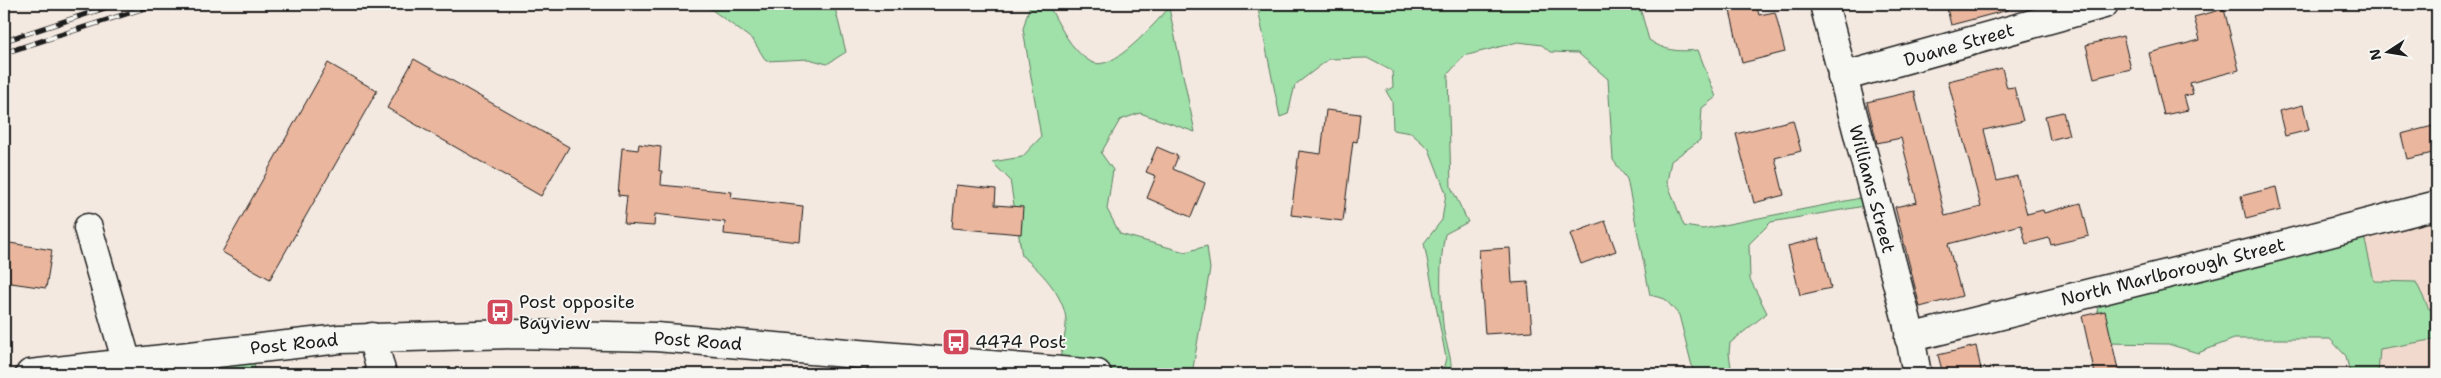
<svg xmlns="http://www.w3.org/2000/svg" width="2441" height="378" font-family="'Shantell Sans',sans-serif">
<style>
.built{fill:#f1dacd}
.green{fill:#a0e0a9;stroke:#5e7e62}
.building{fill:#eab69d;stroke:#1c1c1c}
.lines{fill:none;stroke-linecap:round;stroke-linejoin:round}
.minor-casing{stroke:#1c1c1c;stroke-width:31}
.major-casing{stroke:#1c1c1c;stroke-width:31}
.minor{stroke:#f6f6f2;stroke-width:28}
.major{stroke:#f6f6f2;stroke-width:28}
.rail-casing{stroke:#1c1c1c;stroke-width:5.5}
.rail{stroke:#f6f6f2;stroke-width:4;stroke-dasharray:11;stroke-linecap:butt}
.labels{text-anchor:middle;stroke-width:4;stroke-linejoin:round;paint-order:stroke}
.street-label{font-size:18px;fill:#1c1c1c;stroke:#f6f6f2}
.poi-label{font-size:18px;fill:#1c1c1c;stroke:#f6f6f2;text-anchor:start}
</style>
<rect width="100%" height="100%" fill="#f4e9e1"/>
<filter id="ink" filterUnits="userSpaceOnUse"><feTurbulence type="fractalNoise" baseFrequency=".02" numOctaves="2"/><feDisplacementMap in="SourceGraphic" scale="10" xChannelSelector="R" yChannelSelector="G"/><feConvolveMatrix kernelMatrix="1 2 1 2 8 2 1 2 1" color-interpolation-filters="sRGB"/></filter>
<g filter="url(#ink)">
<!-- built -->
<g class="built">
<polygon points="2437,207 2437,308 2429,309 2416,282 2374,281 2362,227"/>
<polygon points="2437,339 2437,374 2378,374 2380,349"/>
</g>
<!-- green -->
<g class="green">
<polygon points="704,4 834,4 846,52 827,64 809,59 766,61 753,40"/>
<path d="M 1030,4 L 1048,4 C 1059,24 1070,50 1091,62 C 1113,74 1155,22 1169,8 L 1195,132 L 1140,113 L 1120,120 L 1101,153 L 1113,170 L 1107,209 L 1120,234 L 1185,252 L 1207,246 L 1210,269 L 1192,374 L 1078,374 L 1058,369 C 1060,355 1067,332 1066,319 C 1063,294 1040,270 1022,256 L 1010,180 L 992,162 L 1022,157 L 1041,137 L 1023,29 Z"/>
<path d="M 1257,4 L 1639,4 L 1649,40 C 1665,51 1678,52 1698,50 L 1716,97 L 1702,108 L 1700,140 L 1671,161 L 1667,182 L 1684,226 L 1703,229 L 1871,196 L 1871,205 L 1771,222 L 1749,244 L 1750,279 L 1767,313 L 1730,343 L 1729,353 L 1732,374 L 1694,374 L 1679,315 L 1665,299 L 1650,295 L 1627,179 L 1613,160 L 1608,79 L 1578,53 L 1550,52 L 1542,45 L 1518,42 L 1464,56 L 1448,74 L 1451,187 L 1468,222 L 1445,234 C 1439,264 1440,294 1443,324 C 1444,341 1453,357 1451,374 L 1442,374 L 1446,358 L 1424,243 L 1442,220 L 1446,193 L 1429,149 L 1411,133 L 1393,130 L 1392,101 L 1386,91 L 1393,87 L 1392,71 L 1367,58 L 1329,59 L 1295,85 L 1288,114 L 1280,117 Z"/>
<polygon points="2362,227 2374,281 2416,282 2429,309 2437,308 2437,339 2380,349 2378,374 2350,374 2346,356 2330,339 2234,339 2198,353 2168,344 2103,343 2095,294"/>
<polygon points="252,353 256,374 38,374"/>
</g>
<!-- building -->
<g class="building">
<polygon points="1741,4 1756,4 1759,15 1775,12 1785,52 1742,63 1729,6"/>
<polygon points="1946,4 2007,4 2008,10 1951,25"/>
<polygon points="2224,9 2239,70 2190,83 2193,94 2184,96 2188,110 2164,115 2149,53 2200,40 2194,17"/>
<polygon points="2123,36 2131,69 2094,78 2086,45"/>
<polygon points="414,59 569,147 541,196 387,108"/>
<polygon points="328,63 377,91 270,279 222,252"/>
<polygon points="2002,68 2007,88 2014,87 2023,121 1984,130 1997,181 2017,176 2027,214 2043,210 2044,213 2081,203 2089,236 2051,245 2049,238 2026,244 2021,225 1948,244 1962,296 1920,307 1895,207 1917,202 1901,138 1877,143 1867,102 1914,91 1945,216 1981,207 1948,81"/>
<polygon points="2303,105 2309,130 2285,136 2279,111"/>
<polygon points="1326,110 1360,114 1357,142 1353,141 1343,221 1291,215 1299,151 1321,154"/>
<polygon points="2063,112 2069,135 2050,140 2045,116"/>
<polygon points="1793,120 1801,151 1775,158 1784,195 1754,203 1736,134"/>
<polygon points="2437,125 2437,152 2407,159 2401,134"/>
<polygon points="639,144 661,147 659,171 662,171 661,185 732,192 731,198 803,206 800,242 724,234 725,222 655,214 654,226 624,224 627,196 618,195 622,148 638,150"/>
<polygon points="1157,147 1178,156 1173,169 1205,183 1191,217 1147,198 1156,176 1146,172"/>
<polygon points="956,185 996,189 995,205 1023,207 1021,234 952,228"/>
<polygon points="2276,187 2281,210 2246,219 2241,196"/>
<polygon points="1605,221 1616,251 1581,264 1570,234"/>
<polygon points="1819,238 1831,288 1800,295 1788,246"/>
<polygon points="4,242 52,250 46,288 4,282"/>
<polygon points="1510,248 1512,283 1528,282 1532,331 1485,334 1479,250"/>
<polygon points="2105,311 2119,374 2095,374 2082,316"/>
<polygon points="1976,346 1982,374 1943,374 1938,355"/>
</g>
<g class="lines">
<defs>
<g id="minor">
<polyline points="1824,4 1907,321 1917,374"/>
<polyline points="1842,77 2104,4"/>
<polyline points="88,228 127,363"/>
<polyline points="372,337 382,374"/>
<polyline points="1909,338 2264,250 2437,205"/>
</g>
<polyline id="major" points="30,374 340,339 512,334 656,337 1097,374"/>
</defs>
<!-- minor casing -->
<use href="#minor" class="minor-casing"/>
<!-- major casing -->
<use href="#major" class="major-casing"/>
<!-- minor -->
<use href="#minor" class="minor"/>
<!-- major -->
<use href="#major" class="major"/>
<defs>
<g id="rail">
<polyline points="4,41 117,4"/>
<polyline points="4,53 157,4"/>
</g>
</defs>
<!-- rail casing -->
<use href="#rail" class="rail-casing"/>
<!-- rail -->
<use href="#rail" class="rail"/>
</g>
</g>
<!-- icons -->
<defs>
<symbol id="bus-square" viewBox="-11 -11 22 22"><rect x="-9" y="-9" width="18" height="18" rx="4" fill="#d1495b" stroke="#f6f6f2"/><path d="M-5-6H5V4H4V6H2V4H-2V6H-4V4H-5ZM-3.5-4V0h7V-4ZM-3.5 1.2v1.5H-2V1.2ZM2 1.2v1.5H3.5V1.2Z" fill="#fff"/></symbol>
</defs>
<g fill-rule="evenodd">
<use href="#bus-square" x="484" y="296" width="32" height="32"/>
<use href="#bus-square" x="940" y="326" width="32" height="32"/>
</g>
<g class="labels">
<!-- street labels -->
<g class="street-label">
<text transform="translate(1959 45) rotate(-16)" y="6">Duane Street</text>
<text transform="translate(1872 189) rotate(75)" y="6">Williams Street</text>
<text transform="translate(2173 272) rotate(-14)" y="6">North Marlborough Street</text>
<text transform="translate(698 341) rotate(4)" y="6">Post Road</text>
<text transform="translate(294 344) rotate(-6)" y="6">Post Road</text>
</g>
<!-- poi labels -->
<g class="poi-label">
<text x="519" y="308">Post opposite<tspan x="519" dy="21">Bayview</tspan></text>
<text x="975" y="348">4474 Post</text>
</g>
</g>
<!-- margin -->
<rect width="2441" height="378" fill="none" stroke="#f6f6f2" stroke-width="20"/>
<rect x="10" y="10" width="2421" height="358" fill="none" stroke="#1c1c1c" stroke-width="2" filter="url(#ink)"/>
<!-- north arrow -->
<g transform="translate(2388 52) rotate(258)" stroke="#f6f6f2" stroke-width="4" paint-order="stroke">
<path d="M0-4L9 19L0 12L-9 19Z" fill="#1c1c1c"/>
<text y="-8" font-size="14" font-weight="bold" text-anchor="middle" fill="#1c1c1c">N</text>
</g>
</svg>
